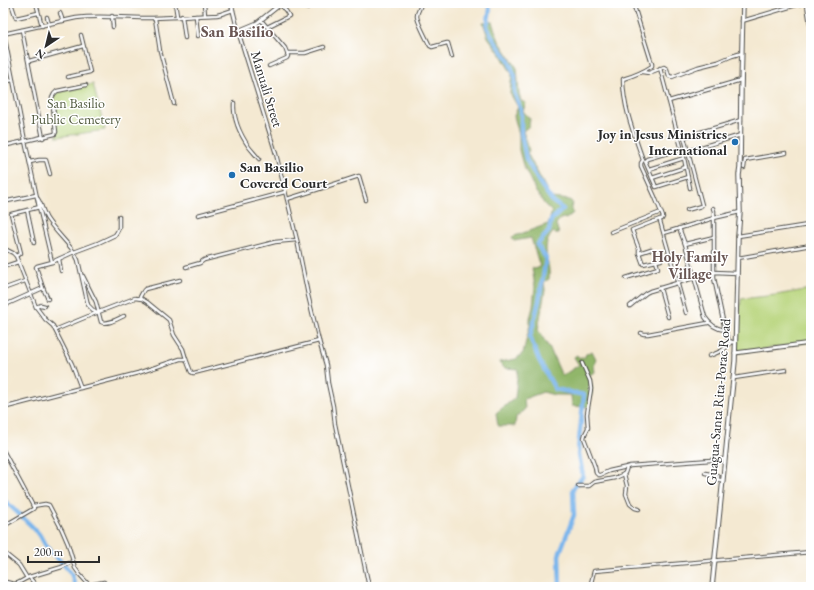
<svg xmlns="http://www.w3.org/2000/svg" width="814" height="590" font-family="'EB Garamond',serif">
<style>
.green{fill:#b7d47a;stroke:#718052}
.forest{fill:#91b66a;stroke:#5e704a}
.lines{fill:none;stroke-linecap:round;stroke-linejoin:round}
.river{stroke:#7bb6ec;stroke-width:4.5}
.minor-casing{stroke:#494844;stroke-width:4.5}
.tertiary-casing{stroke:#494844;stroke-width:5}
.secondary-casing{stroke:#494844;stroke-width:5.5}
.minor{stroke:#fff;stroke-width:2.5}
.tertiary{stroke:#fff;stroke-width:3}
.secondary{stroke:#fff;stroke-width:3.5}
.poi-dot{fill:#1f6fb2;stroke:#fff;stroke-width:1.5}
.labels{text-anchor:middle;stroke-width:3;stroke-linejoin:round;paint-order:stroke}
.street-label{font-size:14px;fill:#2b2b2b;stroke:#fff}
.park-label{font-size:14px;fill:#555e43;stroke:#fff}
.poi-label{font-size:14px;font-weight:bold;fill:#2b2b2b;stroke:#fff;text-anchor:end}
.neighbourhood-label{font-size:15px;font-weight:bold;fill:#6a5754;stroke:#fff}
.quarter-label{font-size:16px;font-weight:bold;fill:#6a5754;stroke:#fff}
</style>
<rect width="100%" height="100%" fill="#fff"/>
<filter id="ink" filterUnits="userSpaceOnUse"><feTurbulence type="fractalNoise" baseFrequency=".025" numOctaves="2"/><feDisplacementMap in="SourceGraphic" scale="8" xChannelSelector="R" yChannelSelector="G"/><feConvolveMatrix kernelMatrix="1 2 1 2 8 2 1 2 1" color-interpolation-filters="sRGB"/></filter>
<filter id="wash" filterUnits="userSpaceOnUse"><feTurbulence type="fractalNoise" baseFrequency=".012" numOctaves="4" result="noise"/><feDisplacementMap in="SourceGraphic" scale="16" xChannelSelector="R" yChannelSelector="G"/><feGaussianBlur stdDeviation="0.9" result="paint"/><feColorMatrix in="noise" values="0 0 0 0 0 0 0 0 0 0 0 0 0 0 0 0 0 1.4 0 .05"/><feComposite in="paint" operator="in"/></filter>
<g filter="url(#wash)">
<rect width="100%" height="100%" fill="#f4e9d2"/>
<!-- green -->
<g class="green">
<polygon points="93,84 105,130 57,137 52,98 56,93"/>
<polygon points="811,289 811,342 737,353 741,299 776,295"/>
</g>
<!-- forest -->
<path class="forest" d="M 483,22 L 492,22 L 499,41 L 517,68 L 519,94 L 521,101 L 526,103 L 523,111 L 530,119 L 529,126 L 523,131 L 529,151 L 527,153 L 551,198 L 570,200 L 573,204 L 571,208 L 573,213 L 566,219 L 564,218 L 560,219 L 556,224 L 559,234 L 555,234 L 553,232 C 539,249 551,260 549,279 L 544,282 L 545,290 L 538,330 L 550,349 L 562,376 L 579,365 L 574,357 L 577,355 L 579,359 L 581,358 L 584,358 L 586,354 L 592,351 L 596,359 L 594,366 L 595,372 L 589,375 C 594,388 592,394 589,407 L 572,406 L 571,395 L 554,395 L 543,392 L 524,399 L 525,409 L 516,417 L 515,426 L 498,426 L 496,413 L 515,398 L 518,369 L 505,368 L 500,364 L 500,362 L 516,359 L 523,353 L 530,325 L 530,318 L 533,307 L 535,287 L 532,268 L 535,269 L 540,267 L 531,238 L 514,241 L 512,237 L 548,224 L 552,212 L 545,205 L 536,192 L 523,165 L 519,150 L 519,135 L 514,116 L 518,107 L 510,93 L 512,74 L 501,55 L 488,37 Z"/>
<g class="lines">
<!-- river -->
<g class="river">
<polyline points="487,3 490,9 487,27 496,43 508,59 515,76 514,92 521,110 521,133 526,159 539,182 553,202 563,209 551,220 549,231 537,245 546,258 539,301 530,337 539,360 555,389 584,395 578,449 583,476 573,489 574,515 559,555 560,587"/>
<path d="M 3,499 C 15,511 28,521 39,534 C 42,538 43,543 47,547 C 53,556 64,563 70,572 C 73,576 74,582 75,587"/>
</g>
</g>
</g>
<g filter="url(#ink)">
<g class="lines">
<defs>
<g id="minor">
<polyline points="11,3 16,18 38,13"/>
<polyline points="36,3 42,26"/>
<polyline points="175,3 177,16"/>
<polyline points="204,3 205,15"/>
<path d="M 421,3 C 421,8 417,11 417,16 C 417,21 426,38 429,44 L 430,46 L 432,47 L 447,43 L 448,43 L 452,57"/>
<path d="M 633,3 L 652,64 L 652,66 C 643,72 633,76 623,79 C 623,107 634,134 643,160 L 641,163 L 641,166 L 655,197 L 663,217 L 662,219 L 660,219 L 660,221 L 686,313"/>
<polyline points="306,8 319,3"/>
<polyline points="60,13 63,21"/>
<polyline points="112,16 113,27"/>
<polyline points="182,16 185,38"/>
<polyline points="196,16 198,36"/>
<polyline points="47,17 49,24"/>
<polyline points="155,18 160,51 174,104"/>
<polyline points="261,20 285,48 287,53 305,53 324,47"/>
<polyline points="742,21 803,3"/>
<polyline points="267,27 289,16 286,11 280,4"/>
<polyline points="22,30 43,138"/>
<polyline points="238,31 276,154 297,240 308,295 319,341 326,365 328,383 333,406 335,424 369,587"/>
<path d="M 3,34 L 76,18 C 99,15 122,18 145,18 C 169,18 193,16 217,15 L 221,14 L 233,10"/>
<polyline points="4,34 25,141 55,134 56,132 52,98 54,94 57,91 86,85"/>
<polyline points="29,61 83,46"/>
<polyline points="269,66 287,58 288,56 287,53"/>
<polyline points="660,68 684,158 690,188"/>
<polyline points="642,72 649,73 664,67 667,69 669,76 672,77 698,67 718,62 732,56 742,53"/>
<polyline points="68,77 90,72 81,35"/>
<polyline points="3,82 13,80"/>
<polyline points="3,98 4,107"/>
<polyline points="669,101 741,80"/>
<path d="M 234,103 C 233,118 240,134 249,147 C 252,151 256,155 259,159"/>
<polyline points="3,146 25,141 39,207 52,262 37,266 36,267 43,288 3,306"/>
<polyline points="681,149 647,159 645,161 656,187 688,177"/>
<polyline points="688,151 741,135"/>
<polyline points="30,162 39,160 46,160 50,174"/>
<polyline points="744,168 745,160 786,153"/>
<polyline points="649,169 684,158"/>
<polyline points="652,178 686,167"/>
<path d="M 38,199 C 42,205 43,213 47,219 C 55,231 66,241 74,252 L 98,243 L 115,235 L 117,232 L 119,228 L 119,216"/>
<polyline points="287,199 316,190 359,176 366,200"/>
<polyline points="3,202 36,195"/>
<polyline points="713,208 714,211 714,278 725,330 729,341 735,343"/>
<polyline points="27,210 34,243"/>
<polyline points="687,210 701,206 702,205 684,137 741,120"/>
<polyline points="198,215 285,192"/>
<polyline points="660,219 632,230 639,249 639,253 643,264 661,260"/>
<path d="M 679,228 L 685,244 L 705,317 C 710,325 716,329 725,330"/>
<polyline points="611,232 661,212"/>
<polyline points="664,233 714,218 740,212"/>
<polyline points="738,236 808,225"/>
<polyline points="685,244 714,237"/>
<polyline points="3,248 13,253 16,256 36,307 45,319 53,326 72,364 81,388"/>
<polyline points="639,253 651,249"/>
<polyline points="16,256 21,253 11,214 40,207"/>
<polyline points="738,258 811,245"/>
<polyline points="59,259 61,271"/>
<polyline points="52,262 74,252 78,260 88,305 96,313"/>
<polyline points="3,267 18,262"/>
<polyline points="186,267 200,263 204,260 275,242 297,240"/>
<path d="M 83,276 L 96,302 L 101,322 C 108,325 117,319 124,316"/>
<polyline points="626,278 658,268 656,261"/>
<polyline points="43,288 48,299"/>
<polyline points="660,288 668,317"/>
<polyline points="3,289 25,281"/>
<path d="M 139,298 C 142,295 142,291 145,289 L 180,280"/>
<polyline points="630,306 646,293 650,291 714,272 737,273"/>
<polyline points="36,307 41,305 45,306"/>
<polyline points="55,330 96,313 135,298 142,299 147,302 169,320 174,335 183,349 186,359"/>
<polyline points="641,333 644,334 648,334 708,323"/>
<path d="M 709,356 C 717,353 726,350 731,342"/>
<polyline points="582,363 590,381 591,389 587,414 588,428 585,434 584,438 595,467 596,473 598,475 600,475 609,471 627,467"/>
<polyline points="734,378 786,370"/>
<polyline points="3,408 138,373 180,359 186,359 191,372 193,373 194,373 319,341"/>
<polyline points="3,450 33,506"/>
<polyline points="705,473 717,475 718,476 718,480 723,480"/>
<polyline points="624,474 627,486 626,494 630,504 635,508 639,509"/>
<polyline points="578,486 589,486 594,482 615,478 622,475 625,473 627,467 630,466 725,459"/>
<polyline points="33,506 45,504 49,505 62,530 68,544 75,568 80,575 91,587"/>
<polyline points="3,527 9,523 33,509 34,508 33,506"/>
<polyline points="3,543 5,547 3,550"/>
<polyline points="3,552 19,565 27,578"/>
<polyline points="29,577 35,584 35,587"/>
<polyline points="3,583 6,582 14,584 18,583 29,577 62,567 73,561"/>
<polyline points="89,585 104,582"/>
<polyline points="590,587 594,571 811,552"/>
</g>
<g id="tertiary">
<polyline points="231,3 238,31 257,23 282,3"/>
<polyline points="807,3 811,29"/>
<polyline points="735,353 811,343"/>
</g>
<polyline id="secondary" points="712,587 735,361 738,236 740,212 739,175 740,168 741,88 743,3"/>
</defs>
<!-- minor casing -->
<use href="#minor" class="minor-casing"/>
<!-- tertiary casing -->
<use href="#tertiary" class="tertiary-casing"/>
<!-- secondary casing -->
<use href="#secondary" class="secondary-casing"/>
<!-- minor -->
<use href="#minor" class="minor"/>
<!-- tertiary -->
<use href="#tertiary" class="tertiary"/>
<!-- secondary -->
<use href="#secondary" class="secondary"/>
</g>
</g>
<!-- markers -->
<g class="poi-dot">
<circle cx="735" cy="142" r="4"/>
<circle cx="232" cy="175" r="4"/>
</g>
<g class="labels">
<!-- street labels -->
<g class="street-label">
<text transform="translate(267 89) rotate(73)" y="5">Manuali Street</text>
<text transform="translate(718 402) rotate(-85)" y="5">Guagua-Santa Rita-Porac Road</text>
</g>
<!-- park labels -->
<g class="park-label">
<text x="76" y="108">San Basilio<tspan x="76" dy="16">Public Cemetery</tspan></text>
</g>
<!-- poi labels -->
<g class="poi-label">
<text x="727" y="139">Joy in Jesus Ministries<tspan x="727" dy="16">International</tspan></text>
<text x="240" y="172" text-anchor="start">San Basilio<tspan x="240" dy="16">Covered Court</tspan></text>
</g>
<!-- neighbourhood labels -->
<g class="neighbourhood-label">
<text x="690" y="262">Holy Family<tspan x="690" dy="17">Village</tspan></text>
</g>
<!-- quarter labels -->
<g class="quarter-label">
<text x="237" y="37">San Basilio</text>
</g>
</g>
<!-- margin -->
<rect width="814" height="590" fill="none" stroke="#fff" stroke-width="16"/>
<!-- north arrow -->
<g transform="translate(46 46) rotate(215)" stroke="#ffffff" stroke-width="3" paint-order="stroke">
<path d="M0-3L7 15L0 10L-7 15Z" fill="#2b2b2b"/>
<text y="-6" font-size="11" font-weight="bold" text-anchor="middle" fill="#2b2b2b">N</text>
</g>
<!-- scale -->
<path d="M28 556v6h71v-6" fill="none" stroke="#2b2b2b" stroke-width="2"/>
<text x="34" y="556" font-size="12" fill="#2b2b2b" stroke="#ffffff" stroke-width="3" paint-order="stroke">200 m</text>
</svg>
